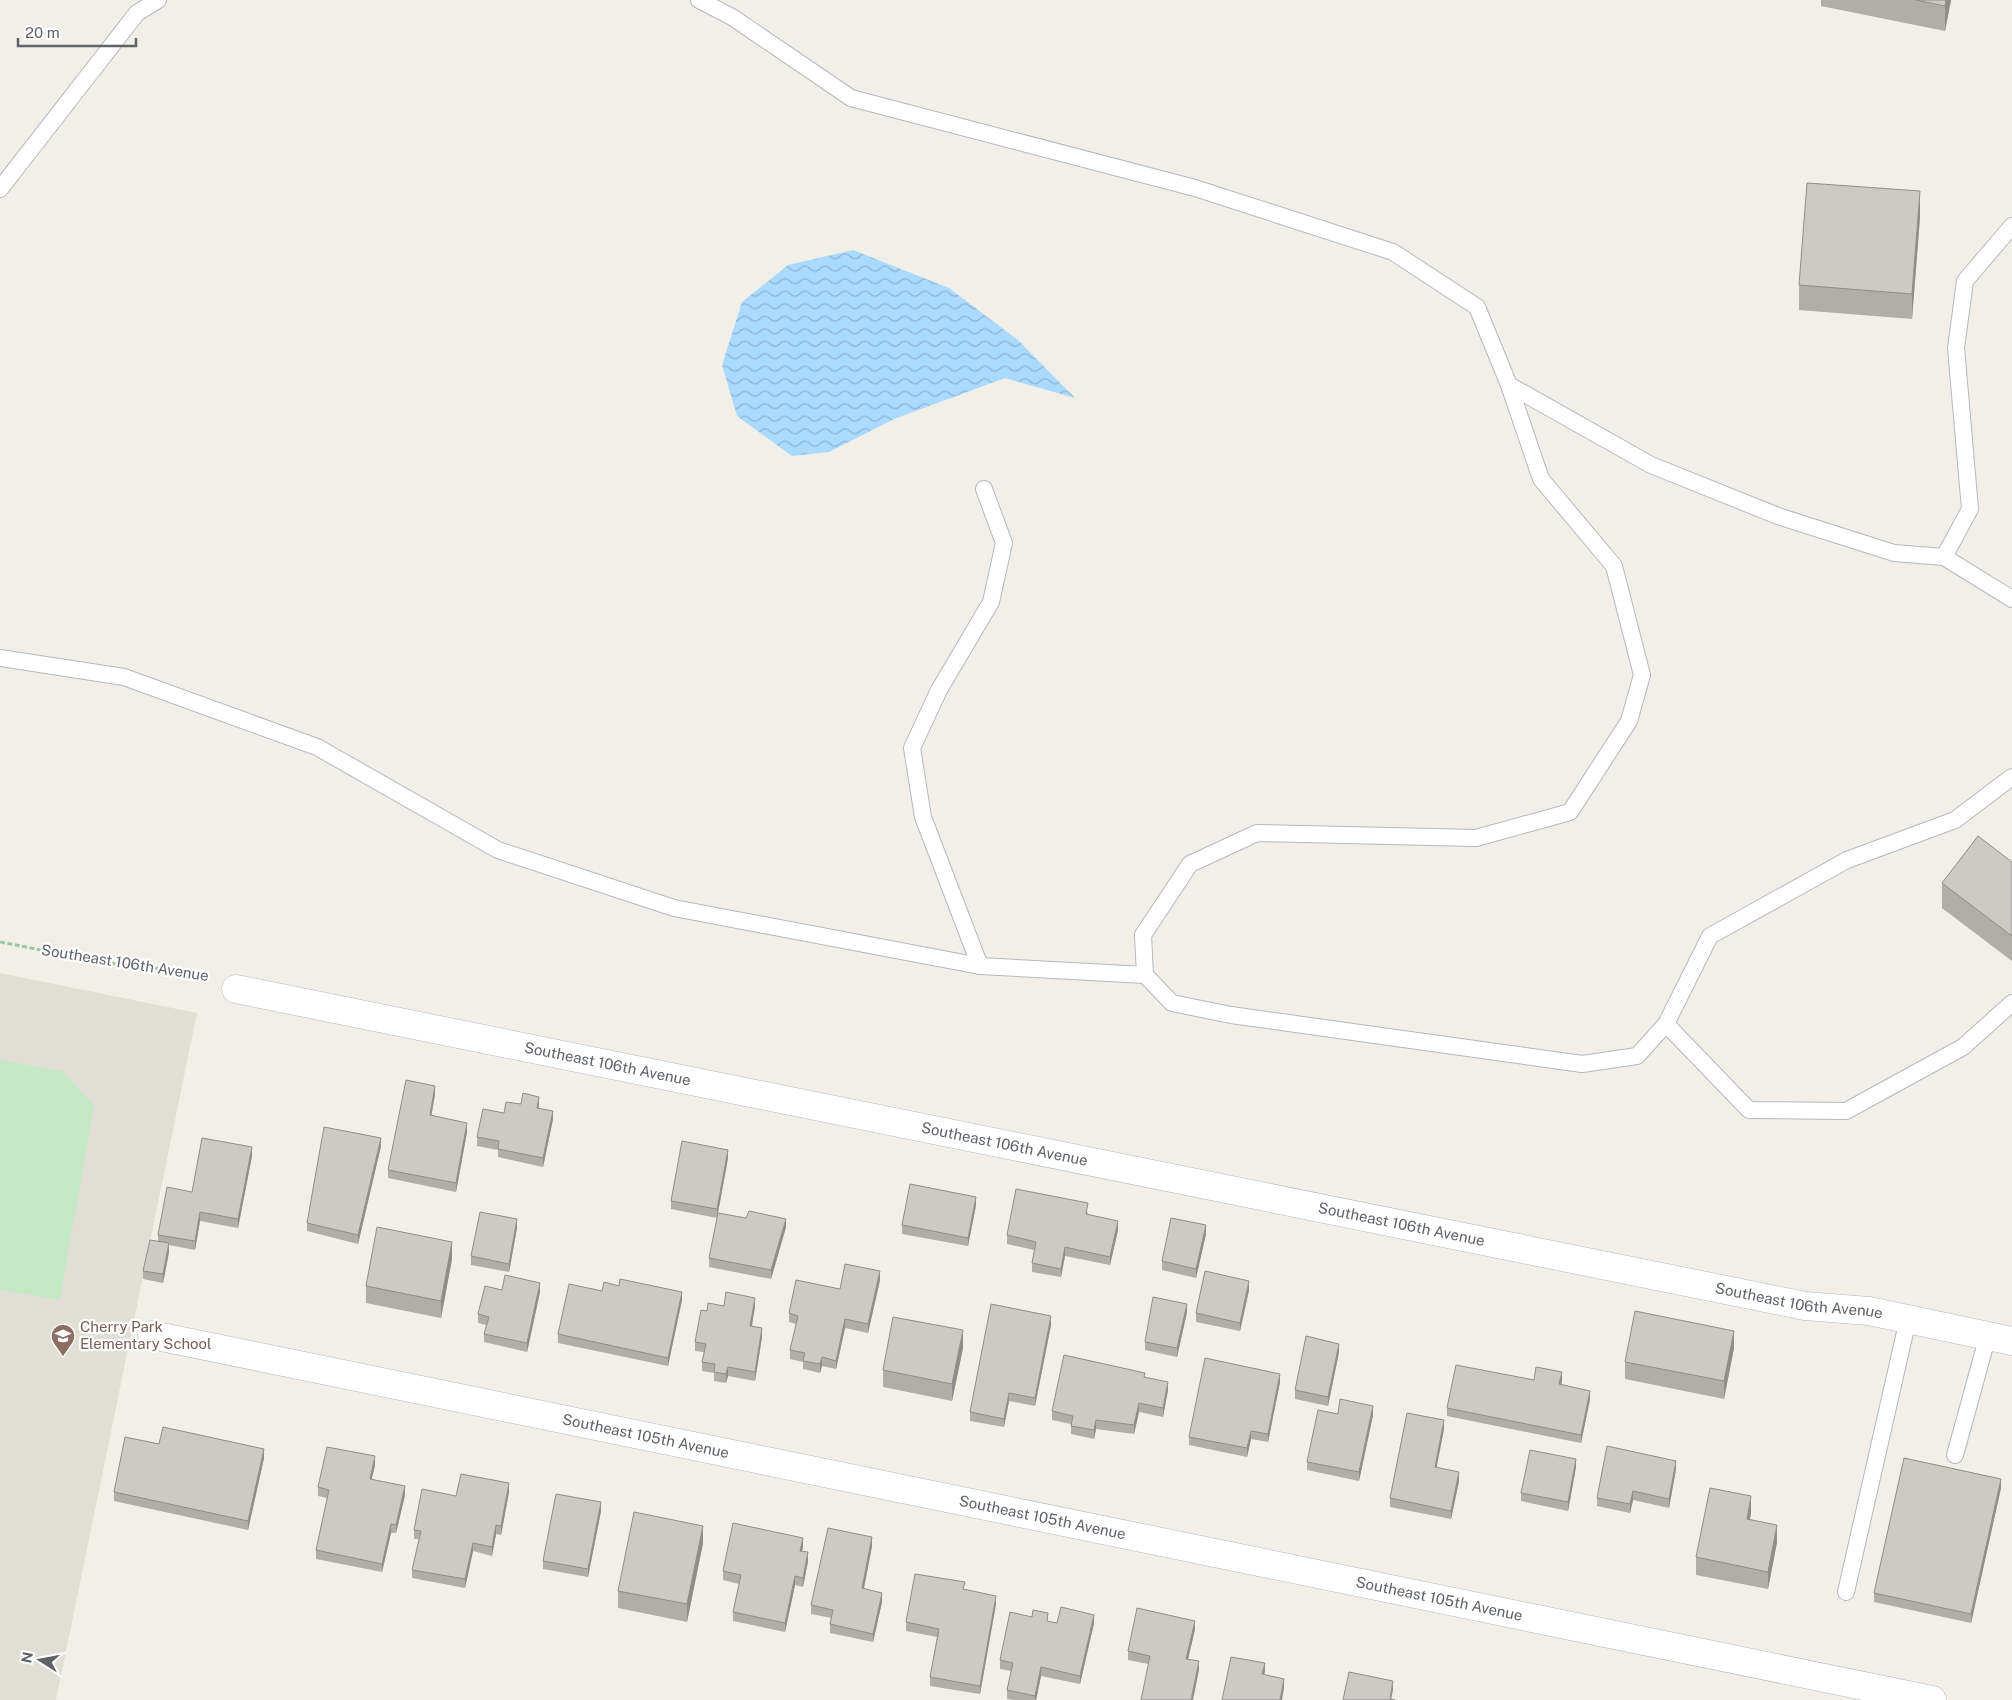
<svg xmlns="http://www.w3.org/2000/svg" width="2012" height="1700" font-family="'Public Sans',sans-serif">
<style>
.education{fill:#e1ded6}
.pitch{fill:#c5e8c5}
.water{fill:url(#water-waves)}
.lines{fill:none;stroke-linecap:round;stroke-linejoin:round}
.service-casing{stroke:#b5b8bc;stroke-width:18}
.minor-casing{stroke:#b5b8bc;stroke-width:29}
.path{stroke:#9cc7a9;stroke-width:3;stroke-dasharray:5 2.5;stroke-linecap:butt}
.service{stroke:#fff;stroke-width:16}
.minor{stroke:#fff;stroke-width:28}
.wall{fill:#afaea9}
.shaded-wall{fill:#8f8d8a}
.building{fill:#cccac5;stroke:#8f8d8a}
.labels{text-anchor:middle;stroke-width:4.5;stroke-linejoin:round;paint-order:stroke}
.street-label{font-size:15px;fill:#5f6368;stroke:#fff}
.education-label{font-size:15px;fill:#785e54;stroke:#fff;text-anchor:start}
</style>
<defs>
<pattern id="water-waves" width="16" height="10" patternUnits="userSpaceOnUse" patternTransform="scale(1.25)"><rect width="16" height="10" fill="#aadaff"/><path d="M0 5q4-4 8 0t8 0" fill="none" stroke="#8eb4d2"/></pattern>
</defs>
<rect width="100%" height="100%" fill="#f1efe8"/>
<!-- education -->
<polygon class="education" points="0,973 197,1013 56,1700 0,1700"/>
<!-- pitch -->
<polygon class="pitch" points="0,1060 62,1071 94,1105 60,1300 0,1290"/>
<!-- water -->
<polygon class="water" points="853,250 949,288 1018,340 1075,398 1005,378 894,419 829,452 792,456 737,416 722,365 742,302 788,265"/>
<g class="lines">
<defs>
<g id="service">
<polyline points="699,0 732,17 851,98 1195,188 1393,252 1477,307 1509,385 1541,479 1614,566 1642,675 1629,721 1570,812 1476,838 1257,833 1190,864 1143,935 1145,975 1172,1003 1231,1015 1582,1064 1637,1056 1666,1024 1710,936 1847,860 1955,820 2012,777"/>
<polyline points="0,189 137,13 158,0"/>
<polyline points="1509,385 1651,465 1778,516 1894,553 1944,557 1970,509 1956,348 1965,281 2012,226"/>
<polyline points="1944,557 2012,599"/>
<polyline points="0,658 124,677 317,747 498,850 674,908 980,966 1145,975"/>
<polyline points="980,966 923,817 912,748 939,690 991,602 1004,543 984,489"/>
<polyline points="1666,1024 1749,1110 1846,1111 1963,1047 2012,1003"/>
<polyline points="1955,1455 1988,1335"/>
<polyline points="1846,1592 1908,1319"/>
</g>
<g id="minor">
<path id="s1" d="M 236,989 L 1805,1306 L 1869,1311 L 2012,1341"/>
<path id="s2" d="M 152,1335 L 1932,1700"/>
</g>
</defs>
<!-- service casing -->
<use href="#service" class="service-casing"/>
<!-- minor casing -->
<use href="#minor" class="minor-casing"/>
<!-- path -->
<path class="path" d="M 0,942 C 43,950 86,960 130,966 C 155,970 182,967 206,974"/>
<!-- service -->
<use href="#service" class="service"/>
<!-- minor -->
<use href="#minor" class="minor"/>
</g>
<!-- wall -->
<g class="wall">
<polygon points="1821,0 1951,0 1945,31 1821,6"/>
<polygon points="1920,217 1912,319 1799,310 1799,285"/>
<polygon points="2012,862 2012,961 1942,908 1942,883"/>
<polygon points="435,1094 431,1116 467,1132 456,1192 388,1178 388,1170"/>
<polygon points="521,1104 539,1105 539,1108 553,1119 543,1167 498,1157 498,1150 477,1146 477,1137 504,1113"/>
<polygon points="381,1146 358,1244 307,1231 307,1223"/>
<polygon points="252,1156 238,1228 200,1221 195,1250 169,1245 169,1252 163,1283 143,1279 143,1271 158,1241 158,1235 192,1192"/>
<polygon points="728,1158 717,1218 671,1209 671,1201"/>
<polygon points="976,1205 968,1246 902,1234 902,1225"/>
<polygon points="1088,1212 1087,1215 1118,1230 1110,1265 1065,1256 1061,1277 1032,1272 1032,1263 1034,1250 1007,1244 1007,1235"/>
<polygon points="786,1227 771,1279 709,1267 709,1258"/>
<polygon points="517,1228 509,1272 471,1265 471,1256"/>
<polygon points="1206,1234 1196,1278 1162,1270 1162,1261"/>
<polygon points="452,1259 441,1318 366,1303 366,1286"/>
<polygon points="880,1280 868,1333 845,1328 836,1369 822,1366 820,1373 803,1369 803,1362 790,1359 790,1350 796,1324 789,1322 789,1313 840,1289"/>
<polygon points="502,1290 540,1292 527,1352 484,1342 484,1334 486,1325 478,1323 478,1314"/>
<polygon points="1249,1290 1240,1331 1196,1322 1196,1313"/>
<polygon points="602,1291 682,1300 668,1366 558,1343 558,1334"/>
<polygon points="724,1306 755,1306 752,1327 762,1337 755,1381 728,1376 726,1383 714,1381 714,1373 702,1371 702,1362 704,1352 695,1351 695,1342 707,1311"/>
<polygon points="1187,1312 1177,1357 1145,1350 1145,1342"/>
<polygon points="1051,1325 1035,1406 1009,1401 1004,1427 970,1421 970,1412"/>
<polygon points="963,1348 952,1401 883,1387 883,1370"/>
<polygon points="1734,1348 1724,1399 1625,1379 1625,1362"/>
<polygon points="1339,1352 1328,1406 1295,1399 1295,1390"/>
<polygon points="1145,1377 1168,1390 1163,1417 1139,1412 1134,1434 1096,1429 1094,1439 1071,1434 1071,1424 1052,1420 1052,1411"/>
<polygon points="1534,1380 1562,1381 1561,1385 1590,1399 1581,1443 1447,1416 1447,1408"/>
<polygon points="1280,1382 1268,1442 1251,1439 1247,1457 1189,1445 1189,1437"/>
<polygon points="1373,1415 1359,1481 1307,1470 1307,1462"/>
<polygon points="1444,1429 1436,1467 1459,1481 1451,1519 1390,1507 1390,1498"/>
<polygon points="159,1444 264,1458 248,1530 114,1501 114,1492"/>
<polygon points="375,1465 371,1479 405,1495 396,1533 391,1533 382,1572 316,1559 316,1550 327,1498 318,1496 318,1487"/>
<polygon points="1576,1467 1568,1511 1521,1501 1521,1493"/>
<polygon points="1676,1469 1669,1508 1633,1500 1630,1513 1597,1506 1597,1498"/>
<polygon points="2001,1488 1971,1623 1874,1602 1874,1593"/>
<polygon points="509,1492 501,1535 496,1534 492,1556 473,1551 465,1588 412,1578 412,1570 419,1539 414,1539 414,1530 456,1496"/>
<polygon points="601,1511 588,1577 543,1569 543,1561"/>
<polygon points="1751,1513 1750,1519 1777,1542 1768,1589 1696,1575 1696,1557"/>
<polygon points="703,1543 687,1622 618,1608 618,1591"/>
<polygon points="872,1546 864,1589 882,1602 873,1642 830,1633 830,1624 832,1618 811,1614 811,1605"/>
<polygon points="803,1547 802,1551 808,1561 803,1587 795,1585 785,1632 733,1621 733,1612 739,1584 723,1580 723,1571"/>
<polygon points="996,1604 980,1694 930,1686 930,1677 937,1637 906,1631 906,1622"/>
<polygon points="1048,1621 1057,1623 1094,1623 1080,1684 1041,1676 1036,1700 1014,1700 1007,1699 1007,1690 1011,1671 1000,1669 1000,1660"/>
<polygon points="1195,1629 1188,1659 1199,1670 1148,1664 1128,1660 1128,1651"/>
</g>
<!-- shaded-wall -->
<g class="shaded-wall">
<polygon points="1946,0 1951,0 1945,31 1945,6"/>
<polygon points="1920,191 1920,217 1912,319 1912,294"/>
<polygon points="435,1086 435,1094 430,1124 430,1115"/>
<polygon points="539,1097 539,1105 537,1116 537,1108"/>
<polygon points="553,1111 553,1119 543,1167 543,1158"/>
<polygon points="467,1123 467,1132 456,1192 456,1183"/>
<polygon points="381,1138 381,1146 358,1244 358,1235"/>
<polygon points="252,1147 252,1156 238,1228 238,1219"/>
<polygon points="728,1150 728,1158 717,1218 717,1209"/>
<polygon points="976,1197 976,1205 968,1246 968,1238"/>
<polygon points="200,1212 200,1221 195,1250 195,1241"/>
<polygon points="517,1219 517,1228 509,1272 509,1264"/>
<polygon points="786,1219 786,1227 771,1279 771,1270"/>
<polygon points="1118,1221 1118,1230 1110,1265 1110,1257"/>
<polygon points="1206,1225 1206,1234 1196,1278 1196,1269"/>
<polygon points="452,1242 452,1259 441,1318 441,1301"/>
<polygon points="169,1243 169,1252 163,1283 163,1274"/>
<polygon points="1065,1247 1065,1256 1061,1277 1061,1269"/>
<polygon points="880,1271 880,1280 868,1333 868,1324"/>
<polygon points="1249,1281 1249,1290 1240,1331 1240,1323"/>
<polygon points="540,1283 540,1292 527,1352 527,1343"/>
<polygon points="682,1292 682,1300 668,1366 668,1358"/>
<polygon points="755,1298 755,1306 750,1335 750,1326"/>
<polygon points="1187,1304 1187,1312 1177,1357 1177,1348"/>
<polygon points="1051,1316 1051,1325 1035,1406 1035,1398"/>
<polygon points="845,1319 845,1328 836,1369 836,1361"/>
<polygon points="762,1328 762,1337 755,1381 755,1372"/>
<polygon points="963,1330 963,1348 952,1401 952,1384"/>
<polygon points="1734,1331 1734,1348 1724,1399 1724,1381"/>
<polygon points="1339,1344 1339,1352 1328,1406 1328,1397"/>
<polygon points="822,1357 822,1366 820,1373 820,1364"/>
<polygon points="728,1367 728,1376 726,1383 726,1374"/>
<polygon points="1562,1372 1562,1381 1559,1393 1559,1384"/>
<polygon points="1280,1374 1280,1382 1268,1442 1268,1434"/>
<polygon points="1168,1382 1168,1390 1163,1417 1163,1408"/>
<polygon points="1590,1391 1590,1399 1581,1443 1581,1435"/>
<polygon points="1009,1393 1009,1401 1004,1427 1004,1419"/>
<polygon points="1139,1403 1139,1412 1134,1434 1134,1425"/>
<polygon points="1373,1406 1373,1415 1359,1481 1359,1472"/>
<polygon points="1096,1420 1096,1429 1094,1439 1094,1430"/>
<polygon points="1444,1420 1444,1429 1435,1476 1435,1467"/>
<polygon points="1251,1431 1251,1439 1247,1457 1247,1448"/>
<polygon points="264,1449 264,1458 248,1530 248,1521"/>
<polygon points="375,1456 375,1465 370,1487 370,1479"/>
<polygon points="1576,1459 1576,1467 1568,1511 1568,1502"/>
<polygon points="1676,1461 1676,1469 1669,1508 1669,1499"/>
<polygon points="1459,1472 1459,1481 1451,1519 1451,1511"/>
<polygon points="2001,1479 2001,1488 1971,1623 1971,1614"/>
<polygon points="509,1483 509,1492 501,1535 501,1526"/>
<polygon points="405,1486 405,1495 396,1533 396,1525"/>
<polygon points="1633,1491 1633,1500 1630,1513 1630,1504"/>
<polygon points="1751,1496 1751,1513 1747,1536 1747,1519"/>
<polygon points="601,1502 601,1511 588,1577 588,1569"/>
<polygon points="391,1524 391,1533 382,1572 382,1564"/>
<polygon points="496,1525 496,1534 492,1556 492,1547"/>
<polygon points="1777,1525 1777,1542 1768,1589 1768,1572"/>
<polygon points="703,1526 703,1543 687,1622 687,1604"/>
<polygon points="872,1537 872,1546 862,1597 862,1588"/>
<polygon points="803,1538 803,1547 800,1559 800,1551"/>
<polygon points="473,1543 473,1551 465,1588 465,1579"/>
<polygon points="808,1552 808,1561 803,1587 803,1578"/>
<polygon points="795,1576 795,1585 785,1632 785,1623"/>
<polygon points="882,1593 882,1602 873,1642 873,1634"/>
<polygon points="996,1596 996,1604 980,1694 980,1686"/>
<polygon points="1094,1615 1094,1623 1080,1684 1080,1676"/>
<polygon points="1195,1621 1195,1629 1186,1668 1186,1659"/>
<polygon points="1199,1661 1199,1670 1193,1700 1191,1700"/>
<polygon points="1265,1663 1265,1672 1262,1682 1262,1674"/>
<polygon points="1041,1667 1041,1676 1036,1700 1035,1700 1035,1696"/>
<polygon points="1284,1679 1284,1688 1282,1700 1280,1700"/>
<polygon points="1393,1681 1393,1690 1391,1700 1390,1700"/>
</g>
<!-- building -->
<g class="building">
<polygon points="1916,0 1946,0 1945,6"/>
<polygon points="1807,183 1920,191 1912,294 1799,285"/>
<polygon points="1978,836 2012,862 2012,936 1942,883"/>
<polygon points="406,1080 435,1086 430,1115 467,1123 456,1183 388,1170"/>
<polygon points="523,1093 539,1097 537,1108 553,1111 543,1158 498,1149 499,1141 477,1137 483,1109 504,1113 506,1102 521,1104"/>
<polygon points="324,1127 381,1138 358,1235 307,1223"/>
<polygon points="202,1138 252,1147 238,1219 200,1212 195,1241 158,1235 167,1187 192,1192"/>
<polygon points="682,1141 728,1150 717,1209 671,1201"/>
<polygon points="910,1184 976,1197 968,1238 902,1225"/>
<polygon points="1016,1189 1088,1203 1086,1214 1118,1221 1110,1257 1065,1247 1061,1269 1032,1263 1036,1242 1007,1235"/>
<polygon points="749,1211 786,1219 771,1270 709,1258 718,1213 746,1218"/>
<polygon points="480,1212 517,1219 509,1264 471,1256"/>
<polygon points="1171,1218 1206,1225 1196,1269 1162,1261"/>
<polygon points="377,1227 452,1242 441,1301 366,1286"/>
<polygon points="150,1240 169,1243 163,1274 143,1271"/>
<polygon points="845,1264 880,1271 868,1324 845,1319 836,1361 822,1357 820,1364 803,1361 805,1353 790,1350 798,1316 789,1313 796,1280 840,1289"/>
<polygon points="1205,1271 1249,1281 1240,1323 1196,1313"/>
<polygon points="505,1275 540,1283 527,1343 484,1334 489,1317 478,1314 485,1286 502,1290"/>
<polygon points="620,1279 682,1292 668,1358 558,1334 569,1284 602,1291 604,1282 619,1286"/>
<polygon points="726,1292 755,1298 750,1326 762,1328 755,1372 728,1367 726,1374 714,1372 715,1364 702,1362 706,1344 695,1342 701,1310 707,1311 708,1303 724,1306"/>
<polygon points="1153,1297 1187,1304 1177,1348 1145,1342"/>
<polygon points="991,1304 1051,1316 1035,1398 1009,1393 1004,1419 970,1412"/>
<polygon points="1635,1311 1734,1331 1724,1381 1625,1362"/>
<polygon points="893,1317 963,1330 952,1384 883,1370"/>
<polygon points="1306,1336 1339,1344 1328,1397 1295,1390"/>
<polygon points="1064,1355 1145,1373 1144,1377 1168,1382 1163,1408 1139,1403 1134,1425 1096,1420 1094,1430 1071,1426 1073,1416 1052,1411"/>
<polygon points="1205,1358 1280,1374 1268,1434 1251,1431 1247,1448 1189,1437"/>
<polygon points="1456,1365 1534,1380 1536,1367 1562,1372 1559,1384 1590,1391 1581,1435 1447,1408"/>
<polygon points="1340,1399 1373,1406 1359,1472 1307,1462 1318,1410 1338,1414"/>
<polygon points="1407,1413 1444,1420 1435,1467 1459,1472 1451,1511 1390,1498"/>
<polygon points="163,1427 264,1449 248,1521 114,1492 125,1437 159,1444"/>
<polygon points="1607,1446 1676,1461 1669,1499 1633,1491 1630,1504 1597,1498"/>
<polygon points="327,1447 375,1456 370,1479 405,1486 396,1525 391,1524 382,1564 316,1550 329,1490 318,1487"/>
<polygon points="1530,1450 1576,1459 1568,1502 1521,1493"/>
<polygon points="1904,1458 2001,1479 1971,1614 1874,1593"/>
<polygon points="461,1474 509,1483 501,1526 496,1525 492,1547 473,1543 465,1579 412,1570 421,1531 414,1530 422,1489 456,1496"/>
<polygon points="1710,1488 1751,1496 1747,1519 1777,1525 1768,1572 1696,1557"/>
<polygon points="556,1494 601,1502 588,1569 543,1561"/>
<polygon points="634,1512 703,1526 687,1604 618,1591"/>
<polygon points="733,1523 803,1538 800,1551 808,1552 803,1578 795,1576 785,1623 733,1612 741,1575 723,1571"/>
<polygon points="828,1528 872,1537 862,1588 882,1593 873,1634 830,1624 833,1610 811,1605"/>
<polygon points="915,1574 965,1582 963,1589 996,1596 980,1686 930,1677 939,1629 906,1622"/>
<polygon points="1061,1607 1094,1615 1080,1676 1041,1667 1035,1696 1007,1690 1013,1663 1000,1660 1010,1612 1032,1617 1033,1610 1048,1613 1047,1621 1057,1623"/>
<polygon points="1137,1608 1195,1621 1186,1659 1199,1661 1191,1700 1141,1700 1150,1656 1128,1651"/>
<polygon points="1231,1657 1265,1663 1262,1674 1284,1679 1280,1700 1222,1700"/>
<polygon points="1349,1672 1393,1681 1390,1699 1395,1700 1343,1700"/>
</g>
<!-- icons -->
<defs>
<symbol id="school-pin" viewBox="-11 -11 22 30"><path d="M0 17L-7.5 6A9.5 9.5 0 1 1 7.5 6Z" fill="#8d6e63" stroke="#fff"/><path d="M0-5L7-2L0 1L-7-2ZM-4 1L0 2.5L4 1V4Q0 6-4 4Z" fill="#fff"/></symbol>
</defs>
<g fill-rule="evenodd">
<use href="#school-pin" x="49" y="1322" width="28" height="38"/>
</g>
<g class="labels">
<!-- street labels -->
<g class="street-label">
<text transform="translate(125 963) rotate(9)" y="5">Southeast 106th Avenue</text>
<text dy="5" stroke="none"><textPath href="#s1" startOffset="379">Southeast 106th Avenue</textPath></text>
<text dy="5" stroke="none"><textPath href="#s1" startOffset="784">Southeast 106th Avenue</textPath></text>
<text dy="5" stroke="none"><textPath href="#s1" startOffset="1189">Southeast 106th Avenue</textPath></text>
<text dy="5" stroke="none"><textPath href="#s1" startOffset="1594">Southeast 106th Avenue</textPath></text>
<text dy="5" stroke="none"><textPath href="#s2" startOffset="504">Southeast 105th Avenue</textPath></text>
<text dy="5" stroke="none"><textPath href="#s2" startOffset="909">Southeast 105th Avenue</textPath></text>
<text dy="5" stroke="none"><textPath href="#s2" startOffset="1314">Southeast 105th Avenue</textPath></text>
</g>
<!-- education labels -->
<g class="education-label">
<text x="80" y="1332">Cherry Park<tspan x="80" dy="17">Elementary School</tspan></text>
</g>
</g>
<!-- north arrow -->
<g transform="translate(40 1660) rotate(281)" stroke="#ffffff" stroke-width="4" paint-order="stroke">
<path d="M0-4L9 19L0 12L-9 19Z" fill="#5f6368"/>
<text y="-8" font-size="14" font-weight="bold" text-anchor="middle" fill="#5f6368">N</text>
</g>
<!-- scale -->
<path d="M18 38v8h118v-8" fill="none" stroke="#5f6368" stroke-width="2.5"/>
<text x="25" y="38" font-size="15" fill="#5f6368" stroke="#ffffff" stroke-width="4" paint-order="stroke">20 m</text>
</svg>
